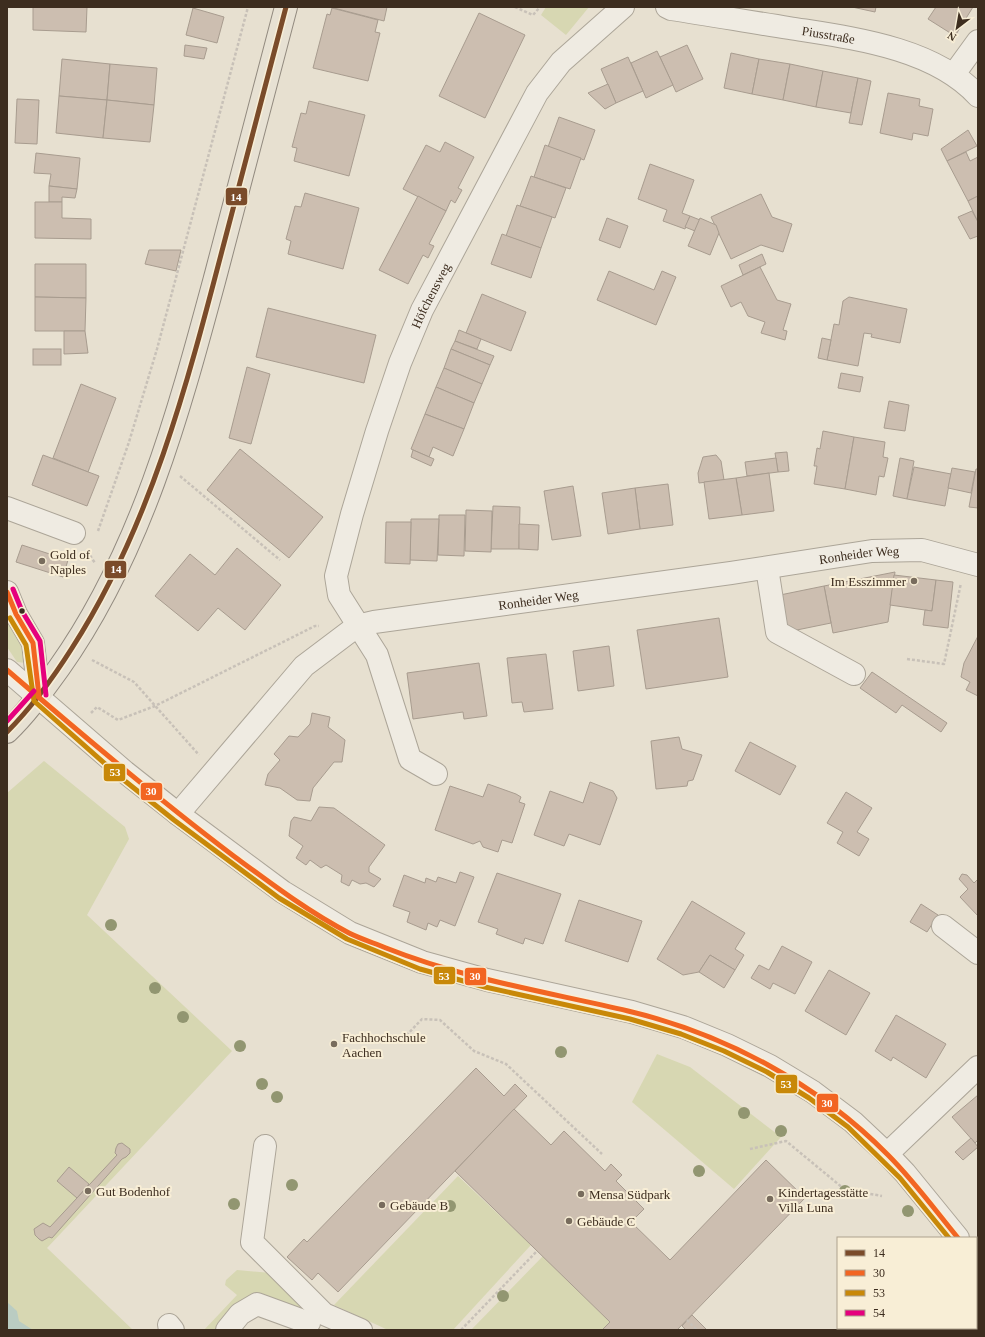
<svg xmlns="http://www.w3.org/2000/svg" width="985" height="1337" font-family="Georgia,serif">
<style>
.green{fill:#d7d7b2}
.water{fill:#baccc2}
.building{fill:#ccbeb0;stroke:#a89c8f}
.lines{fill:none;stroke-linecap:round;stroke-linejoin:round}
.minor-casing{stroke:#aca598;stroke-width:24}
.major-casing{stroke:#928a7f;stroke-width:24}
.path{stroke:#c8c1b8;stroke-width:2.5;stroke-dasharray:3 2;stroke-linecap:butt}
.minor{stroke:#efebe2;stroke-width:22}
.major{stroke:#e7e1d3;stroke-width:22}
.bus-1-casing{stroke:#f8eed6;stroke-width:8}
.bus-2-casing{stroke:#f8eed6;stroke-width:8}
.bus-3-casing{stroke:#f8eed6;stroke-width:8}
.bus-4-casing{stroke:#f8eed6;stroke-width:8}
.bus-1{stroke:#7a4b2a;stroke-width:5}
.bus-2{stroke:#f26522;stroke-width:5}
.bus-3{stroke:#c88808;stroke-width:5}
.bus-4{stroke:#e5007d;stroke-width:5}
.tree{fill:#929671}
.poi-dot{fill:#786c5d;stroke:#f8eed6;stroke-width:1.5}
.bus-dot{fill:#3d2d1f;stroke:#f8eed6;stroke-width:1.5}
.labels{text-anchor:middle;stroke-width:4;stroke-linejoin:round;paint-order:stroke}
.street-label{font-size:13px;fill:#3d2d1f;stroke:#f8eed6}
.poi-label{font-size:13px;fill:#3d2d1f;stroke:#f8eed6;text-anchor:start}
.line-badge{stroke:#f8eed6;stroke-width:1.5}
.badge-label{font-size:11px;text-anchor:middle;font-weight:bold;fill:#fff}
</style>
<rect width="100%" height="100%" fill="#e7e0d0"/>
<!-- green -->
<g class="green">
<polygon points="546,7 589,7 566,35 541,15"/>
<polygon points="7,617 28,655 26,663 17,662 7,647"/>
<polygon points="44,761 125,827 129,839 87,915 232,1051 47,1248 133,1330 7,1330 7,793"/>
<polygon points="657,1054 690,1067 781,1137 734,1189 632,1102"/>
<polygon points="458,1176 531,1245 453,1330 388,1330 334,1305"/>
<polygon points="543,1256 610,1322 602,1330 471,1330"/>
<polygon points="237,1270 271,1273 319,1320 265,1297 235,1305 215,1330 204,1330 237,1295 225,1285 226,1280"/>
</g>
<!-- water -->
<polygon class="water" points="7,1302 17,1311 19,1321 33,1330 7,1330"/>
<!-- building -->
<g class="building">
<polygon points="33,7 87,7 86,32 33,30"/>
<polygon points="330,7 387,7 384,21"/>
<polygon points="852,7 876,7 875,12"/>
<polygon points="936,7 973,7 955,36 928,19"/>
<polygon points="193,8 224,17 217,43 186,35"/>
<polygon points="332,8 378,20 375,32 380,33 368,81 313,68 327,14 330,15"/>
<polygon points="479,13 525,35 485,118 439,96"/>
<polygon points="185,45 207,48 204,59 184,56"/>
<polygon points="687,45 703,79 676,92 660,57"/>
<polygon points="657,51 673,85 646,98 631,63"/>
<polygon points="731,53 759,59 752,94 724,88"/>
<polygon points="628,57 643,91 616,103 601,69"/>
<polygon points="62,59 110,64 107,100 59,96"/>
<polygon points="759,59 790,64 783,100 752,94"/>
<polygon points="110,64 157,68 154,105 107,100"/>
<polygon points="790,64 823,71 816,107 783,100"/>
<polygon points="823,71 858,78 851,113 816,107"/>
<polygon points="858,78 871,81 862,125 849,123"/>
<polygon points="608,84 616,103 605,109 588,93"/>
<polygon points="888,93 920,99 919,106 933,109 928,136 913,133 912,140 880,133"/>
<polygon points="59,96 107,100 103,138 56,133"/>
<polygon points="17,99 39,100 37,144 15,143"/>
<polygon points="107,100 154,105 150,142 103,138"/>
<polygon points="309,101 365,115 349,176 294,161 297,148 292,147 301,113 306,114"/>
<polygon points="559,117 595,130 584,160 548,147"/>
<polygon points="968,130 977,146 947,161 941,149"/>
<polygon points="445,142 474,157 458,188 462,190 455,203 451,200 446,211 403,189 426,145 440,152"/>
<polygon points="545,145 581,158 570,189 534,177"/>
<polygon points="966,152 970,161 978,157 978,196 968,201 947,161"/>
<polygon points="36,153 80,158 77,189 49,186 51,174 34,173"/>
<polygon points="650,164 694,180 682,213 690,216 685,229 663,221 667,210 638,199"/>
<polygon points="531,176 566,188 555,218 520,206"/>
<polygon points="49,186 77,189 75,198 62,197 62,202 49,202"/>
<polygon points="305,193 359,208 343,269 288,254 291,241 286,239 295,206 301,207"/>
<polygon points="761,194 772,217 792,224 783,252 761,245 731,259 711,217"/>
<polygon points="418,196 446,211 429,244 434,246 428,258 423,255 408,284 379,270"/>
<polygon points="978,196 978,222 968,201"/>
<polygon points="35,202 62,202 62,218 91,219 91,239 35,238"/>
<polygon points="517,205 552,217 541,248 506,236"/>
<polygon points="972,211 978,222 978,236 970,239 958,217"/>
<polygon points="690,216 700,220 695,231 685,227"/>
<polygon points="607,218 628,226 620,248 599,240"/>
<polygon points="700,218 716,225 719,233 710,255 688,246"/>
<polygon points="502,234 541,248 531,278 491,264"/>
<polygon points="149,250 181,250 176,271 145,264"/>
<polygon points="762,254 766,264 743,275 739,265"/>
<polygon points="35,264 86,264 86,298 35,297"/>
<polygon points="760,267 777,300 791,304 783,330 787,331 785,340 761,333 765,322 748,316 741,302 731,307 721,286"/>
<polygon points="609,271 654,290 662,271 676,277 656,325 597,300"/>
<polygon points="482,294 526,312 511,351 466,333"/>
<polygon points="35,297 86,298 85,331 35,331"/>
<polygon points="849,297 907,309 900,343 871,337 872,334 864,333 858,366 827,360 834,324 839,325 843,301"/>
<polygon points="268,308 376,335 364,383 256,357"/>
<polygon points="459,330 481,339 477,349 455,341"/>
<polygon points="64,331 85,331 88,353 64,354"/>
<polygon points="822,338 831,340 827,360 818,358"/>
<polygon points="455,341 494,356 490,365 451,349"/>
<rect x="33" y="349" width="28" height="16"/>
<polygon points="451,349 490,365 482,384 444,368"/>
<polygon points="247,367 270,374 251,444 229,438"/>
<polygon points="444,368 482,384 474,403 436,387"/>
<polygon points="841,373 863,377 860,392 838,388"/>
<polygon points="81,384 116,398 88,472 53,458"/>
<polygon points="436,387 474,403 464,429 425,414"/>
<polygon points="889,401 909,405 905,431 884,428"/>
<polygon points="425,414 464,429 453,456 433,447 429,457 411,449"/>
<polygon points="823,431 854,437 845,489 814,484 817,466 814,466 817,448 820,449"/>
<polygon points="854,437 885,442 883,457 888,458 884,477 879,476 876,495 845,489"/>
<polygon points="240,449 323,517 289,558 207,490"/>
<polygon points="413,450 434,459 431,466 411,457"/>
<polygon points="787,452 789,471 778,472 775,453"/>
<polygon points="43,455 99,476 87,506 32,485"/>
<polygon points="716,455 721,461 724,480 699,483 698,473 703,457"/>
<polygon points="776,458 778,472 747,476 745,462"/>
<polygon points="900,458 914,461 907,499 893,496"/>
<polygon points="914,467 951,474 945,506 907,499"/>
<polygon points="952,468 975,472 971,493 948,488"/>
<polygon points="976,469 978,469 978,508 969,507"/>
<polygon points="769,473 774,511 742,515 736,478"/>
<polygon points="736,478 742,515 709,519 704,482"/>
<polygon points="668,484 673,525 640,529 635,488"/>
<polygon points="573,486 581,536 552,540 544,491"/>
<polygon points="635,488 640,529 608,534 602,493"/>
<polygon points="493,506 520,507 519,549 491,549"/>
<polygon points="466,510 492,511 491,552 465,551"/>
<polygon points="439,515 465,515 464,556 438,555"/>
<polygon points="411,519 439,519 437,561 410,560"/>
<polygon points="386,522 411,522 410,564 385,563"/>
<polygon points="519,524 539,525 538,550 519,549"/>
<polygon points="22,545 68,560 63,577 16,562"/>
<polygon points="237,548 281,585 245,630 218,608 198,631 155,596 190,554 215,575"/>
<polygon points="895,572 888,622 833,633 824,586"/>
<polygon points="894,575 936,580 932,611 890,605"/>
<polygon points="936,580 953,582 948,628 923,625 925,610 932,611"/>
<polygon points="824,586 831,623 787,632 780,595"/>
<polygon points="719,618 728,677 646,689 637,630"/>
<polygon points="978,636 978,696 966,690 970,682 961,677 964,663"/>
<polygon points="609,646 614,686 578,691 573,651"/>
<polygon points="546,654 553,709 524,712 522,702 512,703 507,658"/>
<polygon points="479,663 487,716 464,719 463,712 413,719 407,673"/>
<polygon points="872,672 947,723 941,732 902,705 896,713 860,688"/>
<polygon points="312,713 330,717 328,727 345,740 342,762 334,762 313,788 310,801 297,800 280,788 265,785 268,774 280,760 274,754 289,736 298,737 310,724"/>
<polygon points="679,737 682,749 702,755 693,780 688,781 687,786 656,789 651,741"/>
<polygon points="750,742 796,766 780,795 735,771"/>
<polygon points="590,782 613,791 617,798 600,845 569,834 564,846 534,835 550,791 583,803"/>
<polygon points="488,784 516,794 521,797 519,802 525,804 512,843 502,840 498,852 483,847 480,841 473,844 435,830 450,786 483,797"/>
<polygon points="846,792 872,808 857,832 869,839 859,856 837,843 843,832 827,823"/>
<polygon points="319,807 334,808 385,845 369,867 369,872 381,879 374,887 366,883 360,884 352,880 349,886 341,882 342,875 326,865 321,868 310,860 306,865 296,858 303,846 289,836 291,821 294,817 311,821"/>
<polygon points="460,872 474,877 455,926 440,920 437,927 428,923 426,930 407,922 410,912 393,906 404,875 425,883 426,878 436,882 438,877 456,883"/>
<polygon points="497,873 561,894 543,944 525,938 523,944 496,934 498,929 478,922"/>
<polygon points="962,874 967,875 974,883 978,879 978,916 960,897 968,889 959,879"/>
<polygon points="579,900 642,921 628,962 565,941"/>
<polygon points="692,901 745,933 735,949 744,955 735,970 710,955 699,972 683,975 657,959"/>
<polygon points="921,904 938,915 927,932 910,922"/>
<polygon points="782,946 812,962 795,994 773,983 770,989 751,978 759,965 769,970"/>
<polygon points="710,955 735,970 724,988 699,972"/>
<polygon points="829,970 870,993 846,1035 805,1011"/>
<polygon points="896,1015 946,1044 926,1078 893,1057 891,1061 875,1051"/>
<polygon points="476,1068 504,1096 515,1084 527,1096 338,1292 318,1273 312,1280 287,1257 304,1239 307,1242"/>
<polygon points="978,1095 978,1140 975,1143 952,1117"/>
<polygon points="514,1109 551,1145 564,1131 605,1171 611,1164 622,1175 616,1181 644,1209 631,1222 670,1260 766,1160 805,1198 677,1330 602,1330 610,1322 455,1171"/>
<polygon points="971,1138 978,1147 963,1160 955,1152"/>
<polygon points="122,1143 130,1149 130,1153 126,1157 122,1159 52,1238 49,1237 42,1241 39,1239 35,1235 34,1229 43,1223 50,1227 117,1155 115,1153 116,1148 118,1144"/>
<polygon points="69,1167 89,1184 77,1198 57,1181"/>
<polygon points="692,1315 707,1330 686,1330 682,1326"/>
</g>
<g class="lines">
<defs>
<g id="minor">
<path id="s1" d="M 667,7 L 671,9 C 711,15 750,22 789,28 C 851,38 933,47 978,96"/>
<polyline points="954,74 978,41"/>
<polyline points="7,508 74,533"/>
<polyline points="767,568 777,632 854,674"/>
<polyline points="7,592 16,614 33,643 39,696"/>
<polyline points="7,670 125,772 178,814 283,892 350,933 422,962 487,980 632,1012 683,1027 727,1045 770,1066 813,1092 853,1122 887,1154 905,1173 958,1238"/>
<path id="s2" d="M 436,774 L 410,759 L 377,655 L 339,595 L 336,576 L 352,514 L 377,431 L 400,363 L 422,310 L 537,93 L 561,62 L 623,7"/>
<path id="s3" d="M 178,814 L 304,666 L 357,626 L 374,622 L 731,573 L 872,551 L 922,550 L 978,565"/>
<polyline points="943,926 978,953"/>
<polyline points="265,1146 252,1242 324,1314 361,1330"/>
<polyline points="887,1154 978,1067"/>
<polyline points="976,1263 978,1265"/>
<polyline points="169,1325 173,1330"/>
<polyline points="227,1330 240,1314 257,1304 309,1323"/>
</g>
<path id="major" d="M 7,732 C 27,713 43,690 59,668 C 142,551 179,411 216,274 C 239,185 263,96 286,7"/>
</defs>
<!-- minor casing -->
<use href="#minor" class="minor-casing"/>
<!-- major casing -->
<use href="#major" class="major-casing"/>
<!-- path -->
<g class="path">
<polyline points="515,7 533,15 540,7"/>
<polyline points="180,476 280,560"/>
<polyline points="98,531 129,442 157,349 248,7"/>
<polyline points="90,551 89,554 95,563"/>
<polyline points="907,659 944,664 961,583"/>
<polyline points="92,660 134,682 199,755"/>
<polyline points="91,713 97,707 118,720 155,706 315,626 319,626"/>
<polyline points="403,1039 422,1019 440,1020 474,1051 506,1064 602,1154"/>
<polyline points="750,1149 786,1141 849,1193 865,1193 882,1196"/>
<polyline points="687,1320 697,1330"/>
<polyline points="461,1330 537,1251"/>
</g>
<!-- minor -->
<use href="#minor" class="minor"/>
<!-- major -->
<use href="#major" class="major"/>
<defs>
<path id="bus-1" d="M 7,732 C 32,707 53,678 72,648 C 150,527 187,385 223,247 C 244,167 265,87 286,7"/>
<g id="bus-2">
<polyline points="7,592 16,614 33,643 39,696"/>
<path d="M 7,670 C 81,734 153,795 231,854 C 269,882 307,911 349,933 C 361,939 374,943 386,948 C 464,979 547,992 628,1011 C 725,1034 818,1084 888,1155 C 914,1181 935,1210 958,1238"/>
</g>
<polyline id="bus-3" points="10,618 26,645 34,701 120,777 174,820 279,898 347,939 420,969 485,987 630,1019 681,1034 724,1051 767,1072 809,1098 848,1127 900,1178 949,1238"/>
<g id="bus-4">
<polyline points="13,589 22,611 40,641 46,695"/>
<polyline points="7,721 34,691"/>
</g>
</defs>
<!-- bus-1 casing -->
<use href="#bus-1" class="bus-1-casing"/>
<!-- bus-2 casing -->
<use href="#bus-2" class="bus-2-casing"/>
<!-- bus-3 casing -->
<use href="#bus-3" class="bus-3-casing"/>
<!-- bus-4 casing -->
<use href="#bus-4" class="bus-4-casing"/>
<!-- bus-1 -->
<use href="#bus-1" class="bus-1"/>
<!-- bus-2 -->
<use href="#bus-2" class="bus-2"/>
<!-- bus-3 -->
<use href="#bus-3" class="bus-3"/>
<!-- bus-4 -->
<use href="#bus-4" class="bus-4"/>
</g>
<!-- trees -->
<g class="tree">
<circle cx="111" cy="925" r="6"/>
<circle cx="155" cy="988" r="6"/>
<circle cx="183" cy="1017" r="6"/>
<circle cx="240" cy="1046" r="6"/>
<circle cx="561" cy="1052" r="6"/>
<circle cx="262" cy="1084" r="6"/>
<circle cx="277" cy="1097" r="6"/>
<circle cx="744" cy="1113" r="6"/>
<circle cx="781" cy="1131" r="6"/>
<circle cx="699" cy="1171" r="6"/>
<circle cx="292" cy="1185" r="6"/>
<circle cx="845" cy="1191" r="6"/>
<circle cx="234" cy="1204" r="6"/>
<circle cx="450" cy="1206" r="6"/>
<circle cx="908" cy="1211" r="6"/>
<circle cx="503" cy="1296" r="6"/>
</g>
<!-- markers -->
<g class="poi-dot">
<circle cx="42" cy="561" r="4"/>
<circle cx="914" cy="581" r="4"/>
<circle cx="334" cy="1044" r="4"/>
<circle cx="88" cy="1191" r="4"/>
<circle cx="581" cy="1194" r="4"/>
<circle cx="770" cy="1199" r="4"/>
<circle cx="382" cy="1205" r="4"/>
<circle cx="569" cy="1221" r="4"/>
</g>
<circle class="bus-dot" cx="22" cy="611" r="3.5"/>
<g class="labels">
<!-- street labels -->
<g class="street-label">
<text dy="5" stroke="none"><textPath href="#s1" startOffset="164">Piusstraße</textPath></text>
<text dy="5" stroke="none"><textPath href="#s2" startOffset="526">Höfchensweg</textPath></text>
<text dy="5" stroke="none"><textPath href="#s3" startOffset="768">Ronheider Weg</textPath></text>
<text dy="5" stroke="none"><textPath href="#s3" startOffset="444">Ronheider Weg</textPath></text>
</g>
<!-- poi labels -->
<g class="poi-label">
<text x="50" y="559">Gold of<tspan x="50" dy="15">Naples</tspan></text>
<text x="906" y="586" text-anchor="end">Im Esszimmer</text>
<text x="342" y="1042">Fachhochschule<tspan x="342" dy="15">Aachen</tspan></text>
<text x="96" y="1196">Gut Bodenhof</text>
<text x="778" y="1197">Kindertagesstätte<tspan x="778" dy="15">Villa Luna</tspan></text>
<text x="589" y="1199">Mensa Südpark</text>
<text x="390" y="1210">Gebäude B</text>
<text x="577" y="1226">Gebäude C</text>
</g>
</g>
<g class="line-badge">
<rect x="225" y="187" width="23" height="19" rx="4" fill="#7a4b2a"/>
<rect x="104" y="560" width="23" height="19" rx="4" fill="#7a4b2a"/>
<rect x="103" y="763" width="23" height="19" rx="4" fill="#c88808"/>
<rect x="140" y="782" width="23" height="19" rx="4" fill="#f26522"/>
<rect x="433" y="966" width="23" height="19" rx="4" fill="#c88808"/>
<rect x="464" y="967" width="23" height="19" rx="4" fill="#f26522"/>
<rect x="775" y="1074" width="23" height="20" rx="4" fill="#c88808"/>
<rect x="816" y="1093" width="23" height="20" rx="4" fill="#f26522"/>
</g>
<g class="badge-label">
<text x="236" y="201">14</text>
<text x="116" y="573">14</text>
<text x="115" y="776">53</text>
<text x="151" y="795">30</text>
<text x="444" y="980">53</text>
<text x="475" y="980">30</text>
<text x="786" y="1088">53</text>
<text x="827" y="1107">30</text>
</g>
<!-- border -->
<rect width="985" height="1337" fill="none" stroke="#3d2d1f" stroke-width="16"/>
<!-- legend -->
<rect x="837" y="1237" width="140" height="92" fill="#f8eed6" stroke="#ada18d"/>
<rect x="845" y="1250" width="20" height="6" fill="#7a4b2a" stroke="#ada18d"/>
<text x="873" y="1257" font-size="12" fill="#3d2d1f">14</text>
<rect x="845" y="1270" width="20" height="6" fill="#f26522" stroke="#ada18d"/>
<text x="873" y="1277" font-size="12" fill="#3d2d1f">30</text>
<rect x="845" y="1290" width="20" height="6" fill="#c88808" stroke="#ada18d"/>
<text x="873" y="1297" font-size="12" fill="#3d2d1f">53</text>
<rect x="845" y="1310" width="20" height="6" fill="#e5007d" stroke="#ada18d"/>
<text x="873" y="1317" font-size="12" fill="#3d2d1f">54</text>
<!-- north arrow -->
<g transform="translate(957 28) rotate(211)" stroke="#f8eed6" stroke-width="3" paint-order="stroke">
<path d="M0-3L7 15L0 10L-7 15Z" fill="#3d2d1f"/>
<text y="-6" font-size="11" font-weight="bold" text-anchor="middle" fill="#3d2d1f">N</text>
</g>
</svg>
